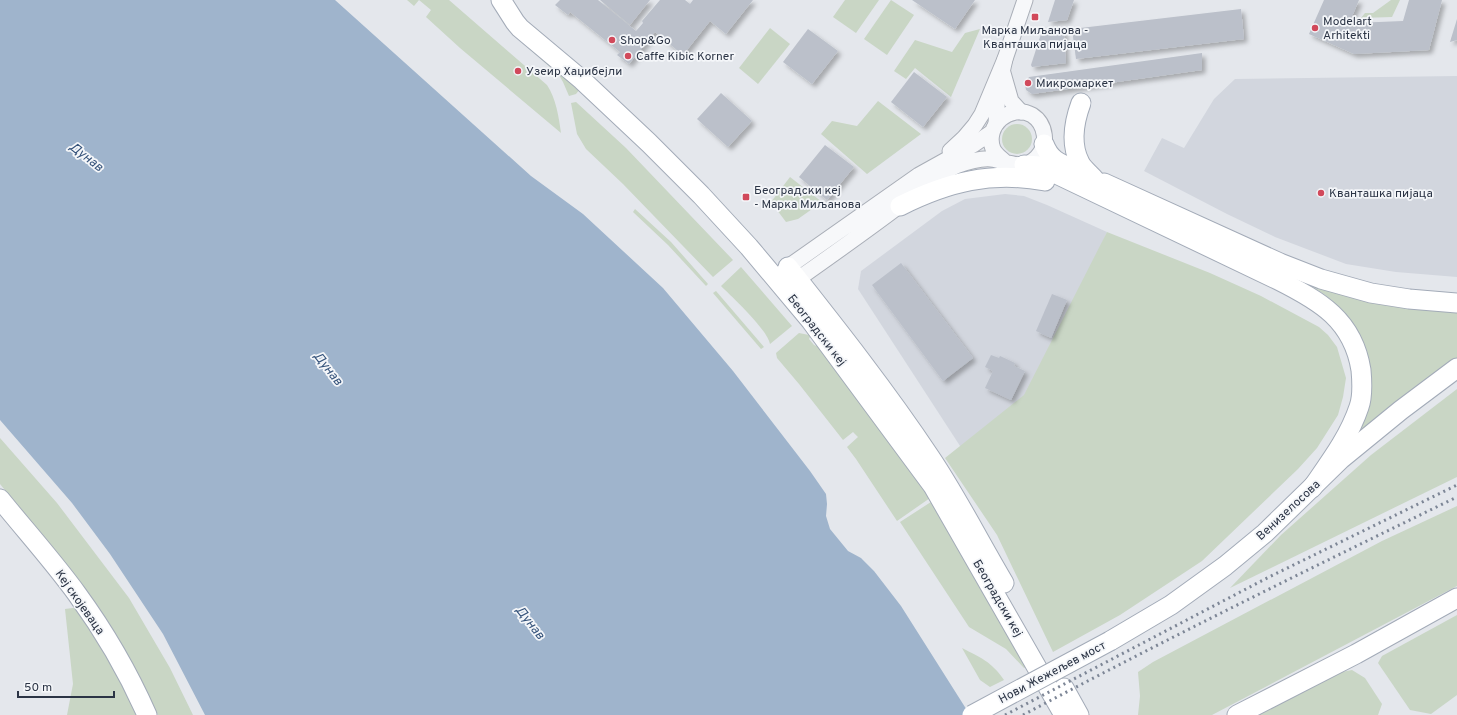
<svg xmlns="http://www.w3.org/2000/svg" width="1457" height="715" font-family="Overpass,sans-serif">
<style>
.built{fill:#d2d6de}
.green{fill:#c9d6c5}
.water{fill:#9fb4cc}
.building{fill:#bbc0ca;filter:url(#shadow)}
.lines{fill:none;stroke-linecap:round;stroke-linejoin:round}
.minor-casing{stroke:#a9aeb7;stroke-width:17}
.major-casing{stroke:#a3abb8;stroke-width:21}
.minor{stroke:#f7f8fa;stroke-width:15}
.major{stroke:#fff;stroke-width:19}
.rail{stroke:#7d8696;stroke-width:3;stroke-dasharray:2 4;stroke-linecap:butt}
.major-bridge-casing{stroke:#a3abb8;stroke-width:21;stroke-linecap:butt}
.major-bridge{stroke:#fff;stroke-width:19}
.poi-dot{fill:#d1495b;stroke:#f4f6f9;stroke-width:1.5}
.labels{text-anchor:middle;stroke-width:3.5;stroke-linejoin:round;paint-order:stroke}
.poi-label{font-size:12px;fill:#2b3445;stroke:#f4f6f9;text-anchor:start}
.street-label{font-size:12px;fill:#2b3445;stroke:#f4f6f9}
.water-label{font-size:13px;font-style:italic;fill:#34527a;stroke:#f4f6f9}
</style>
<defs>
<filter id="shadow"><feDropShadow dx="3.5" dy="3.5" stdDeviation="2" flood-color="#0004"/></filter>
</defs>
<rect width="100%" height="100%" fill="#e4e7ec"/>
<!-- built -->
<g class="built">
<polygon points="1457,76 1457,277 1396,272 1346,264 1275,237 1227,214 1144,171 1162,138 1184,148 1214,99 1235,79"/>
<polygon points="1005,194 1024,196 1047,205 1107,232 1037,386 962,449 858,289 861,271 942,211 965,199"/>
</g>
<!-- green -->
<g class="green">
<path d="M 407,0 L 449,0 L 547,85 C 556,98 559,118 561,133 L 460,48 L 426,17 L 431,10 L 419,0 L 414,6 Z"/>
<polygon points="845,0 879,0 856,33 833,17"/>
<polygon points="891,0 914,15 887,55 864,39"/>
<polygon points="1391,0 1400,0 1392,17 1361,18 1365,13 1373,13"/>
<polygon points="770,28 790,44 758,84 739,68"/>
<polygon points="980,29 951,97 915,68 906,79 894,71 915,40 952,52 965,33"/>
<polygon points="519,36 580,89 576,94 569,96 563,82 559,75 517,38"/>
<polygon points="878,101 921,134 867,174 821,134 832,121 857,126"/>
<polygon points="576,102 626,148 733,260 713,277 623,184 586,149 577,134 571,103"/>
<circle cx="1017" cy="139" r="15"/>
<polygon points="790,177 822,202 798,219 786,222 771,202"/>
<polygon points="635,209 671,242 708,284 706,286 668,245 633,212"/>
<polygon points="1107,232 1210,273 1261,296 1319,327 1328,335 1337,347 1346,378 1343,397 1338,415 1317,448 1298,469 1202,561 1120,615 1053,652 997,535 945,458 1024,395"/>
<path d="M 741,267 L 792,326 L 770,344 C 767,329 733,298 721,286 Z"/>
<path d="M 1288,273 L 1457,307 L 1457,363 L 1356,437 C 1362,424 1370,402 1371,388 C 1374,352 1353,317 1325,295 C 1314,287 1300,281 1288,273 Z"/>
<polygon points="716,291 764,347 761,349 713,293"/>
<polygon points="799,333 809,335 810,337 809,339 814,345 824,349 883,426 930,498 897,521 856,459 847,447 858,437 853,432 843,440 799,384 777,358 776,353"/>
<polygon points="1457,389 1457,477 1230,588 1281,535 1371,455"/>
<polygon points="0,438 57,503 129,598 170,668 193,715 158,715 142,683 13,500 0,484"/>
<polygon points="934,500 1032,663 1024,668 1006,649 969,627 900,522"/>
<polygon points="1457,506 1457,586 1212,715 1138,715 1140,696 1138,672 1153,662 1382,541"/>
<polygon points="80,607 140,715 67,715 73,684 65,609"/>
<polygon points="1457,615 1457,695 1431,714 1410,710 1378,663 1382,656"/>
<path d="M 962,648 C 981,658 991,661 1004,680 L 990,687 L 980,680 Z"/>
<polygon points="1352,670 1365,678 1382,704 1378,715 1257,715 1342,672"/>
</g>
<!-- water -->
<polygon class="water" points="0,0 335,0 531,176 583,214 663,288 733,371 810,471 826,494 827,504 826,516 830,529 848,551 861,558 874,571 901,606 970,715 205,715 163,634 110,554 72,503 0,420"/>
<!-- building -->
<g class="building">
<polygon points="560,0 598,0 636,31 643,23 642,21 660,0 685,0 690,4 693,0 753,0 726,34 710,21 683,55 655,32 629,64 617,55 620,52 570,12 568,15 555,5"/>
<polygon points="600,0 650,0 630,25"/>
<polygon points="912,0 975,0 955,29"/>
<polygon points="1055,0 1074,0 1067,20 1048,22"/>
<polygon points="1324,0 1359,0 1350,21 1354,23 1403,21 1409,0 1442,0 1429,50 1354,54 1309,34"/>
<polygon points="1241,9 1244,39 1076,59 1072,29"/>
<polygon points="1457,19 1457,40 1450,42"/>
<polygon points="808,29 838,51 812,84 783,62"/>
<polygon points="1064,30 1066,63 1032,67 1031,65 1041,34"/>
<polygon points="1202,53 1202,70 1032,94 1026,90 1025,84 1029,77"/>
<polygon points="914,72 947,97 923,127 891,102"/>
<polygon points="721,93 752,121 728,147 697,119"/>
<polygon points="825,145 854,167 827,200 799,177"/>
<polygon points="901,263 973,358 943,381 872,285"/>
<polygon points="1052,294 1067,300 1051,338 1036,331"/>
<polygon points="991,355 999,358 1000,356 1015,363 1014,366 1025,371 1011,400 985,388 993,371 985,367"/>
</g>
<g class="lines">
<defs>
<g id="minor">
<polyline points="1003,73 1011,101 1021,112"/>
<polyline points="996,124 998,90 1005,59 1025,0"/>
<path d="M 992,132 L 973,145 L 919,175 L 788,267 L 784,271 L 780,283 L 791,282 L 798,279 C 832,255 866,231 899,206 C 918,193 934,175 956,166 C 967,162 980,158 991,159 C 1008,161 1023,172 1037,157 C 1049,145 1046,124 1032,115 C 1010,103 984,126 993,149 C 996,155 1001,158 1005,162"/>
<polyline points="950,151 964,138 975,125 982,114 1005,59"/>
</g>
<g id="major">
<polyline points="501,0 515,22 520,28 582,80 649,143 701,195 749,247 811,321 933,486 1064,715"/>
<path d="M 1081,103 C 1074,122 1070,144 1080,163 C 1083,169 1090,174 1095,180"/>
<path d="M 1044,144 C 1050,160 1059,163 1074,169"/>
<path d="M 1024,165 L 1039,166 L 1050,171 L 1278,280 C 1320,301 1353,320 1361,370 C 1362,381 1363,396 1359,407 C 1349,437 1330,462 1312,488"/>
<polyline points="1104,183 1280,263 1321,279 1371,293 1409,299 1457,303"/>
<path d="M 900,206 C 948,182 991,171 1045,181"/>
<path d="M 788,267 C 837,329 886,391 930,457 C 957,497 979,541 1004,583"/>
<path d="M 0,499 C 25,530 53,561 77,594 C 104,631 128,672 147,715"/>
<polyline points="1110,641 1171,605 1225,566 1265,533 1341,459 1401,410 1457,368"/>
<polyline points="1064,688 1079,715"/>
<polyline points="1237,715 1356,654 1457,598"/>
</g>
</defs>
<!-- minor casing -->
<use href="#minor" class="minor-casing"/>
<!-- major casing -->
<use href="#major" class="major-casing"/>
<!-- minor -->
<use href="#minor" class="minor"/>
<!-- major -->
<use href="#major" class="major"/>
<!-- rail -->
<g class="rail">
<polyline points="1005,715 1269,577 1457,485"/>
<path d="M 1023,715 C 1166,639 1311,568 1457,497"/>
</g>
<defs>
<polyline id="major-bridge" points="972,715 1110,641"/>
</defs>
<!-- major-bridge casing -->
<use href="#major-bridge" class="major-bridge-casing"/>
<!-- major-bridge -->
<use href="#major-bridge" class="major-bridge"/>
</g>
<!-- markers -->
<g class="poi-dot">
<rect x="1031" y="13" width="8" height="8" rx="2"/>
<circle cx="1315" cy="28" r="4"/>
<circle cx="612" cy="40" r="4"/>
<circle cx="628" cy="56" r="4"/>
<circle cx="518" cy="71" r="4"/>
<circle cx="1028" cy="83" r="4"/>
<circle cx="1321" cy="193" r="4"/>
<rect x="742" y="193" width="8" height="8" rx="2"/>
</g>
<g class="labels">
<!-- poi labels -->
<g class="poi-label">
<text x="1323" y="25">Modelart<tspan x="1323" dy="14">Arhitekti</tspan></text>
<text x="1035" y="34" text-anchor="middle">Марка Миљанова -<tspan x="1035" dy="14">Кванташка пијаца</tspan></text>
<text x="620" y="44">Shop&amp;Go</text>
<text x="636" y="60">Caffe Kibic Korner</text>
<text x="526" y="75">Узеир Хаџибејли</text>
<text x="1036" y="87">Микромаркет</text>
<text x="754" y="194">Београдски кеј<tspan x="754" dy="14">- Марка Миљанова</tspan></text>
<text x="1329" y="197">Кванташка пијаца</text>
</g>
<!-- street labels -->
<g class="street-label">
<text transform="translate(817 330) rotate(52)" y="4">Београдски кеј</text>
<text transform="translate(1288 510) rotate(-43)" y="4">Венизелосова</text>
<text transform="translate(998 598) rotate(60)" y="4">Београдски кеј</text>
<text transform="translate(80 602) rotate(55)" y="4">Кеј скојеваца</text>
<text transform="translate(1052 672) rotate(-28)" y="4">Нови Жежељев мост</text>
</g>
<!-- water labels -->
<g class="water-label">
<text transform="translate(87 156) rotate(38)" y="5">Дунав</text>
<text transform="translate(329 368) rotate(52)" y="5">Дунав</text>
<text transform="translate(531 622) rotate(52)" y="5">Дунав</text>
</g>
</g>
<!-- scale -->
<path d="M18 691v6h96v-6" fill="none" stroke="#2b3445" stroke-width="2"/>
<text x="24" y="691" font-size="12" fill="#2b3445" stroke="#f4f6f9" stroke-width="3" paint-order="stroke">50 m</text>
</svg>
